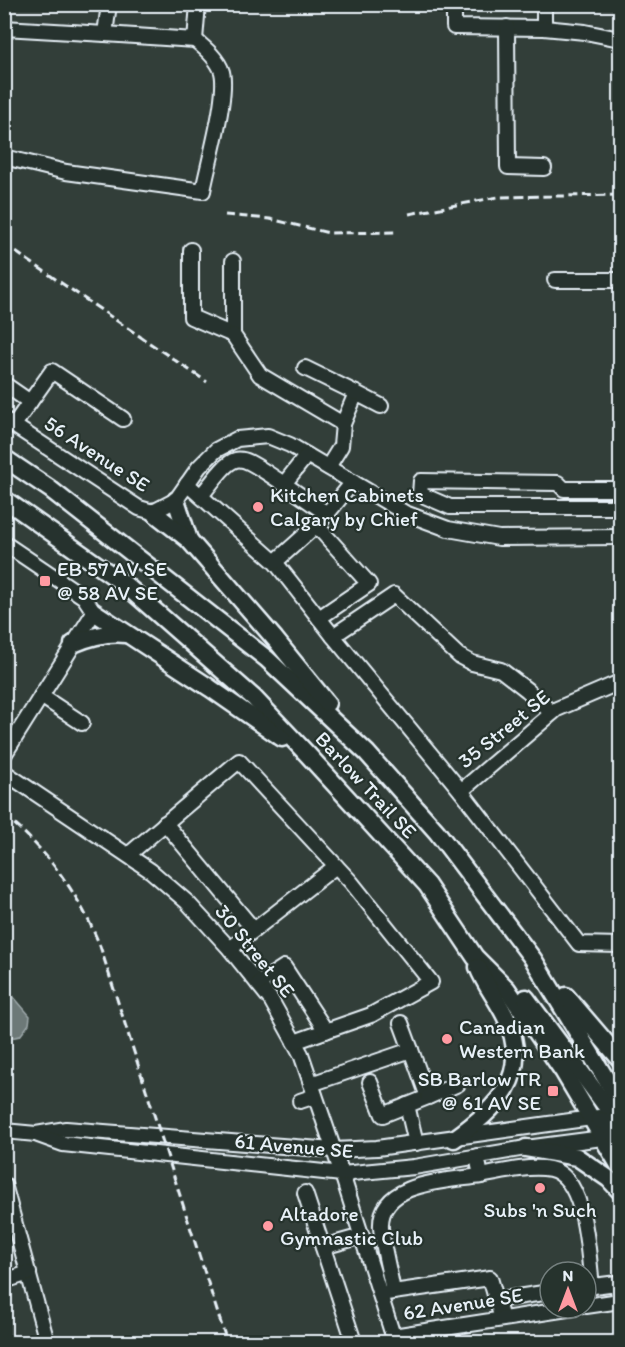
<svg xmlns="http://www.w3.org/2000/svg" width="625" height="1347" font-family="Itim,sans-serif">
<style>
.water{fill:#6d7978;stroke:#9ea9ab;stroke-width:1.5}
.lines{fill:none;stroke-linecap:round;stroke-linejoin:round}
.minor-casing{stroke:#e8f1f8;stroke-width:18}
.major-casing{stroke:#e8f1f8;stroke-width:21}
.minor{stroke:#26332d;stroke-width:14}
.major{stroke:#26332d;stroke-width:16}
.rail{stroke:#e8f1f8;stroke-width:3;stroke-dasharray:9 4.5;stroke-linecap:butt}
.poi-dot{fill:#ff9aa2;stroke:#26332d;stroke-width:2}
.labels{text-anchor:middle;stroke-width:4.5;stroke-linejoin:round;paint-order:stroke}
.street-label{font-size:21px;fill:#e8f1f8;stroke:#26332d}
.poi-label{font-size:21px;fill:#e8f1f8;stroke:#26332d;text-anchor:start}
</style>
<rect width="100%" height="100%" fill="#323e39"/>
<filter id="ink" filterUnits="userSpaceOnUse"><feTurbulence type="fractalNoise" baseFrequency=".0167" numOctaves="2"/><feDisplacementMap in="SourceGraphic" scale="12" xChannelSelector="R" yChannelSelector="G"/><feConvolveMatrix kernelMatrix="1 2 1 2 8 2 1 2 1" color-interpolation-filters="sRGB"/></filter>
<g filter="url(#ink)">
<!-- water -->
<polygon class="water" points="4,991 13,996 30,1016 29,1024 20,1036 5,1039"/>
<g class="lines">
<defs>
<g id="minor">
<polyline points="109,4 105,34 195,40 198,4"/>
<polyline points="454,4 454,27 544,28 544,4"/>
<polyline points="507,27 508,167 544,168"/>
<polyline points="4,28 105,34"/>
<polyline points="544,28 585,32 620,39"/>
<path d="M 4,157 L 66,172 L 203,191 C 208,164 228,96 222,72 C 218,59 205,48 195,40"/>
<polyline points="191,250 191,317 233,335 233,261"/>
<polyline points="555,280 620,280"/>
<polyline points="233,335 260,375 343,424 356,393 381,406"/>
<polyline points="305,368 356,393"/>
<polyline points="4,384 30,402 52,371 123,419"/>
<polyline points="4,419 139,508 153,512 176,500 199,467 216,450 237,439 268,436 290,445 405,513 448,529 499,538 620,537"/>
<polyline points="14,425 30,402"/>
<polyline points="328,467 341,446 343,424"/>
<polyline points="187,484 275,562 333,636"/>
<polyline points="284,484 327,514 353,482"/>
<polyline points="620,489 564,489 558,483 421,481 420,494 450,507 620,507"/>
<path d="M 201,496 C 239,447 234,452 284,484 L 307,455"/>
<polyline points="317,526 369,584 319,618"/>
<polyline points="4,543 84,597 94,612 4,755"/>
<polyline points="275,562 322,520"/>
<polyline points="620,682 557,709 461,791 579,944 620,945"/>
<polyline points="41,696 82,723"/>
<polyline points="4,772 151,871 187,902 230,949 271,1000 301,1054 342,1174 395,1342"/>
<polyline points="461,791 333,636 394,595 459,656 472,663 501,670 527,690 552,713"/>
<polyline points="165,823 254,930 230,949"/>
<polyline points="128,855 239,761 351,882 431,982 371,1015 294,1042"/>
<polyline points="254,930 336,866"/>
<polyline points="258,984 284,967 326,1031"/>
<polyline points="370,1082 383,1115 428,1097 411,1050"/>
<polyline points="311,1084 411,1050 401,1023"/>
<polyline points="428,1097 458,1084"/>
<polyline points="300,1101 315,1096"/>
<polyline points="407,1105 416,1143"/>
<polyline points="4,1131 36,1134 66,1129 333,1150 377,1148 599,1117"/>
<polyline points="38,1135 63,1144 342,1174 414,1167 526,1148 610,1137"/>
<path d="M 481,1176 C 501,1172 531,1165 550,1169 C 587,1177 588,1256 592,1286"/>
<polyline points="4,1184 47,1342"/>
<polyline points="305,1193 354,1342"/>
<polyline points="323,1247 362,1236"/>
<polyline points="4,1281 29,1273"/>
<polyline points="586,1287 617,1283 620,1301"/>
<polyline points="393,1292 490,1278 502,1319"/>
<path d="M 380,1294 L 393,1292 C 390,1272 383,1249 381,1228 C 378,1181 448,1181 481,1176 L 477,1156"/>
<polyline points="497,1300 550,1292"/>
<polyline points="586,1306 620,1301"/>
<polyline points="393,1336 574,1308"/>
</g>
<g id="major">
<polyline points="4,458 50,489 267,659 367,753 437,832 533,959 620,1102"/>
<polyline points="4,499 123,583 254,698 308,755 427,885 475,957 507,989 563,1071 620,1167"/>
<polyline points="176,500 189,540"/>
<polyline points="153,512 189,540 275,639 327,703"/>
<polyline points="94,612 210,688 282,738"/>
<path d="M 73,644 C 91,636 107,632 126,634"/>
<polyline points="566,996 620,1059"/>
<polyline points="526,998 620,1125"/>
<polyline points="599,1120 607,1122 620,1143"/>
<path d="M 454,1139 C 496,1109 532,1076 507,1020 C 499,1002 485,985 478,967"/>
<polyline points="526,1148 577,1157 609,1179 620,1191"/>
</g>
</defs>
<!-- minor casing -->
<use href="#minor" class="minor-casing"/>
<!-- major casing -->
<use href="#major" class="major-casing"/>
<!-- minor -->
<use href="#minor" class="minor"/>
<!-- major -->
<use href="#major" class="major"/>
<!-- rail -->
<g class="rail">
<polyline points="409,214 498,197 620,195"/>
<polyline points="225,215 270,219 329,233 398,232"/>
<polyline points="4,244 207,382"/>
<path d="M 4,815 C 48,851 79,894 100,946 L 227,1342"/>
</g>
</g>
</g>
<!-- markers -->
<g class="poi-dot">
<circle cx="258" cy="507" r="6"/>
<rect x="39" y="575" width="12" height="12" rx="3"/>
<circle cx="447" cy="1039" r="6"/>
<rect x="547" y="1085" width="12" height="12" rx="3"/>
<circle cx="540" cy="1188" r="6"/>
<circle cx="268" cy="1226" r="6"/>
</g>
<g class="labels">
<!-- street labels -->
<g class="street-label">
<text transform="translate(97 454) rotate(33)" y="7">56 Avenue SE</text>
<text transform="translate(504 729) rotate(-39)" y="7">35 Street SE</text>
<text transform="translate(366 785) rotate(47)" y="7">Barlow Trail SE</text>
<text transform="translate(255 951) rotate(51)" y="7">30 Street SE</text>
<text transform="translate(294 1146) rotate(5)" y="7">61 Avenue SE</text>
<text transform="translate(463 1304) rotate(-9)" y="7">62 Avenue SE</text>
</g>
<!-- poi labels -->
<g class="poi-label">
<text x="270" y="502">Kitchen Cabinets<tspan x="270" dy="24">Calgary by Chief</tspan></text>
<text x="57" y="576">EB 57 AV SE<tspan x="57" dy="24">@ 58 AV SE</tspan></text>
<text x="459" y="1034">Canadian<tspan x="459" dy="24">Western Bank</tspan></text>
<text x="541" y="1086" text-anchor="end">SB Barlow TR<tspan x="541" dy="24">@ 61 AV SE</tspan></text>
<text x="540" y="1217" text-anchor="middle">Subs 'n Such</text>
<text x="280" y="1221">Altadore<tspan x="280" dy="24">Gymnastic Club</tspan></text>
</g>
</g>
<!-- margin -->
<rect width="625" height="1347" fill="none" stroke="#26332d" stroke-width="24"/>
<rect x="12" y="12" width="601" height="1323" fill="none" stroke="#e8f1f8" stroke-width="2" filter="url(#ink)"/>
<!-- north arrow -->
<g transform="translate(568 1290)"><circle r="28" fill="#26332d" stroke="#747f7e" stroke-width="1.5"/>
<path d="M0-4.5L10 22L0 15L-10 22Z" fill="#ff9aa2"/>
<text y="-9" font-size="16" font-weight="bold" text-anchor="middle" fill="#e8f1f8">N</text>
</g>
</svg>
